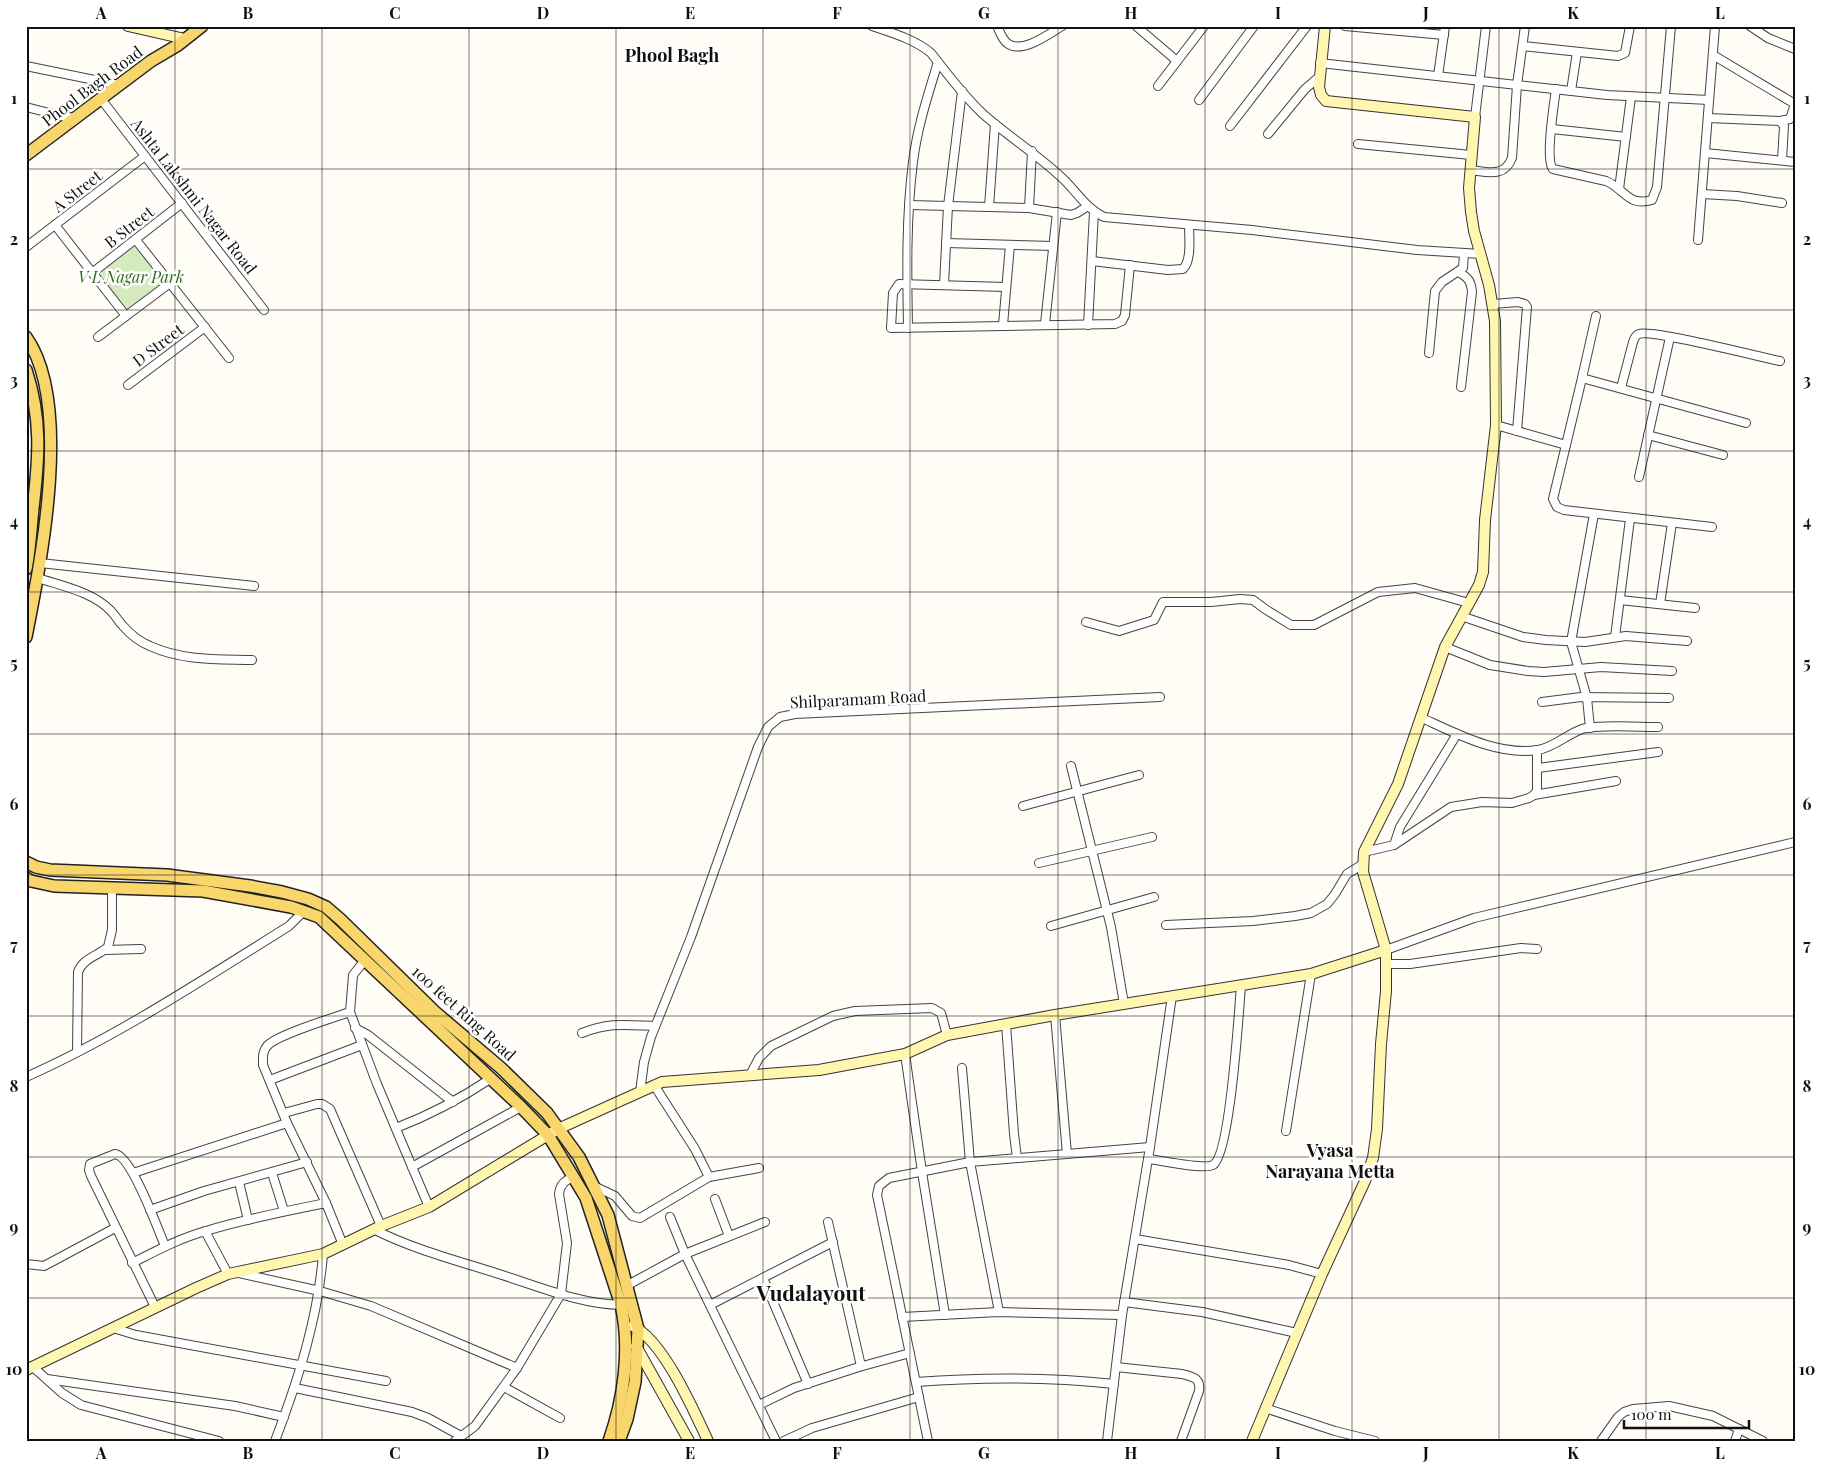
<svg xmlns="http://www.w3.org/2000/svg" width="1821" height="1467" font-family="'Playfair Display',serif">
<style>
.green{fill:#d5ebbd}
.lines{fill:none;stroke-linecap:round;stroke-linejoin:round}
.street-casing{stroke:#444;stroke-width:10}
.secondary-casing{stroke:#333;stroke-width:12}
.primary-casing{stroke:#222;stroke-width:14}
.street{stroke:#fff;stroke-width:8}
.secondary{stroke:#fff6b0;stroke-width:10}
.primary{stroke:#f9d66b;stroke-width:11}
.grid{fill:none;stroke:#111;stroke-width:1;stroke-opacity:0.55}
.labels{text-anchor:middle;stroke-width:5;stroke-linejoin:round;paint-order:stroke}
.street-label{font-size:16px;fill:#111;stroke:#fff}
.park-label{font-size:16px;font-style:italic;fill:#2f6b1f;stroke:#fff}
.neighbourhood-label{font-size:18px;font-weight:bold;fill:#111;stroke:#fff}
.district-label{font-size:21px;font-weight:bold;fill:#111;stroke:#fff}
.neatline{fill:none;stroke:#111;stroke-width:2}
.grid-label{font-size:16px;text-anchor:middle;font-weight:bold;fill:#111}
</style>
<rect width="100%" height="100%" fill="#fffdf5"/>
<!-- green -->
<polygon class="green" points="135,244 164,282 126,310 98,272"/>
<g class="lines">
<defs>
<g id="street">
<path d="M 872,26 C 892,33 914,39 931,53 C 947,74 964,96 983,114 C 1008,136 1036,154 1060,176 C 1076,190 1085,208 1104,217 L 1252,230 L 1417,250 L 1481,254"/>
<path d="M 997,26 C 1000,32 1002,39 1007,43 C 1021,55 1049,34 1062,26"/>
<polyline points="1136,26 1177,61"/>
<polyline points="1345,26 1444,35"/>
<polyline points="1750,26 1768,38 1795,49"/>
<polyline points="1523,46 1618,56 1625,53 1630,26"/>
<polyline points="1713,55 1795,104 1790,119 1780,121"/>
<polyline points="1320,63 1607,95 1709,100"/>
<polyline points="26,66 119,85"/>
<polyline points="1438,76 1445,26"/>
<polyline points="1158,86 1204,26"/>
<path d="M 1556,89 C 1554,104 1545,160 1553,169 L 1606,181 C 1625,189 1628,207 1652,200 L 1657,187 L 1671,26"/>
<polyline points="1571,91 1577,52"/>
<polyline points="101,99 264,310"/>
<polyline points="1199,100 1254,26"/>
<polyline points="26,107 61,116 75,118"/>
<polyline points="1475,117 1486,26"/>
<polyline points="1708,118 1780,121 1784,126 1782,160"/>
<polyline points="1230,126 1307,26"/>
<polyline points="1552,129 1626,137"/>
<polyline points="1268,134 1305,89 1319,77"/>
<polyline points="1358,144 1471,155"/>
<polyline points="1705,153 1795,162"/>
<path d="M 1470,170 C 1488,172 1504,178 1512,158 L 1517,85 L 1525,26"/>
<polyline points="1619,189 1631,97"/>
<polyline points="1702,194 1737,196 1782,203"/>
<polyline points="909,205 1029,208 1071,215 1077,213 1088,206"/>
<polyline points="989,207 995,124"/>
<polyline points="1029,208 1032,151"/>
<polyline points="55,225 126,316"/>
<polyline points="136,240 229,358"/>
<polyline points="1698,240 1715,26"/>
<polyline points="946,243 1053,246"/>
<polyline points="26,247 145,156"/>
<path d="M 1092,261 L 1168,270 L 1183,269 C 1192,260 1189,237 1189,225"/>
<path d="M 1458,272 C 1468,277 1471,281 1472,292 L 1461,387"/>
<polyline points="92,273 182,203"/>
<polyline points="944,285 948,206 962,91"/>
<polyline points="1006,287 899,284 893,293 891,328 1115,324 1122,321 1125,315 1130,265"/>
<polyline points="1493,304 1518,302 1525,304 1527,307 1517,431"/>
<polyline points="1045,324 1057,212"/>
<polyline points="1003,325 1010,245"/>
<polyline points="1088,325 1094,212"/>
<path d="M 908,328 C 907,273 906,217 913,162 C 917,128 928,95 938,62"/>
<polyline points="98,337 170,283"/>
<polyline points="1429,353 1435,291 1442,282 1463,268 1464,254"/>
<polyline points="1582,378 1596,316"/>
<polyline points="128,385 205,327"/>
<path d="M 1621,388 L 1633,342 C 1634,339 1636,335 1639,334 C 1651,329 1760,357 1780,361"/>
<polyline points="1496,425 1566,445 1582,378 1746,423"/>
<polyline points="1648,435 1723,455"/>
<polyline points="1566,445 1553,499 1557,507 1564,510 1712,527"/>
<polyline points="1639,477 1670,337"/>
<polyline points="40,563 254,586"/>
<path d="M 38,578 C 62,586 93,592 111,611 C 115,615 118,621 123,626 C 130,634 140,642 150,646 C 183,661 218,659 252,660"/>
<polyline points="1620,600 1695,608"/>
<polyline points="1660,604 1672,523"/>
<polyline points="1461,616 1523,637 1546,640 1585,642 1626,636 1687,641"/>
<polyline points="1086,622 1119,631 1154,620 1163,602 1211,602 1240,599 1253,600 1265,609 1291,625 1314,625 1378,592 1415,588 1469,603"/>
<polyline points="1615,637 1630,519"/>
<polyline points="1445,647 1490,665 1528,671 1544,672 1601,667 1672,671"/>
<polyline points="1542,702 1581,697 1669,698"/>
<path d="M 1422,718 C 1457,734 1498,756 1538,750 C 1554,747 1566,735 1582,729 C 1598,724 1640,727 1658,727"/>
<polyline points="1590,728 1587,698 1571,642 1594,514"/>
<polyline points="1071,766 1111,927 1124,1004"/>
<polyline points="1538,768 1658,752"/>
<polyline points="1534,795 1616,781"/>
<polyline points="1023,806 1139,775"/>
<polyline points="1394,845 1400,827 1457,734"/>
<polyline points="1364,852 1394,845 1451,807 1482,802 1512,803 1529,798 1534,795 1537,791 1537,750"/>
<polyline points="1039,863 1152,837"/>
<polyline points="1166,925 1253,921 1295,916 1311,913 1327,904 1335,894 1347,874 1363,864"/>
<polyline points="1051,926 1154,897"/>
<polyline points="105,950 141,949"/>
<polyline points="1386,950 1474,918 1795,842"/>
<polyline points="365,960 353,975 350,1012 377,1084 429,1207"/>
<polyline points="1386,964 1410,964 1521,948 1537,949"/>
<polyline points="1055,1015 1067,1154"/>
<polyline points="1006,1024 1014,1134 1017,1158"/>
<polyline points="355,1028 368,1035 453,1102"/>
<path d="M 582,1033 C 610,1022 626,1025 655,1026"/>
<path d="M 77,1052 L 78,972 C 83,958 98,956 108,947 L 112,930 L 112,887"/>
<polyline points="905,1054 922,1172 945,1315"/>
<polyline points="962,1068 970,1162 999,1312"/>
<polyline points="750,1075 759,1058 771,1046 833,1016 855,1011 932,1008 941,1013 947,1035"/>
<path d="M 26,1077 C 118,1036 204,979 289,926 L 303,912"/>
<polyline points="270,1080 362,1045"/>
<polyline points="654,1085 695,1149 709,1177"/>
<polyline points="640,1092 644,1062 651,1037 691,937 758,747 768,727 780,717 795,714 1160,697"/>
<polyline points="284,1113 317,1104 322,1104 330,1109 381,1226"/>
<path d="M 396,1128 C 430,1115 460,1099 490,1079"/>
<polyline points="1286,1131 1311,974"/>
<path d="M 1148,1159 C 1160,1160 1204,1170 1213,1165 C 1230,1155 1239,1011 1241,985"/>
<polyline points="412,1167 521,1107"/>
<polyline points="133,1173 287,1123"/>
<polyline points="272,1173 284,1211"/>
<polyline points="239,1182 248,1220"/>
<polyline points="594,1186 615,1196 632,1216 640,1218 709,1177 759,1168"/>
<polyline points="715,1199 729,1236"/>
<polyline points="150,1210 204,1191 307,1162"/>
<polyline points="670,1217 685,1254 776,1441"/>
<polyline points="828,1222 861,1366"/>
<path d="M 375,1230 C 415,1250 459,1261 502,1275 C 540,1287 580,1304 621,1305"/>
<polyline points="205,1231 228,1274"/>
<polyline points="1135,1239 1289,1265 1322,1274"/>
<path d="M 343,1245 L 326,1203 L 287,1123 L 263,1065 C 263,1058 262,1052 267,1046 C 276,1035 333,1018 350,1012"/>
<path d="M 132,1263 C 156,1251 180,1238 206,1231 C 245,1219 286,1211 326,1203"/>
<polyline points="26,1264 44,1266 115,1228"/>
<polyline points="239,1273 320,1291 371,1306 517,1368"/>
<polyline points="763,1278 808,1384"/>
<polyline points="626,1286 685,1254 765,1222"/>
<polyline points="1124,1302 1202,1312 1297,1333"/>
<polyline points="710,1305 833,1242"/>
<path d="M 155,1307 L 91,1176 L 89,1170 L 90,1164 L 115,1154 C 132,1156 158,1230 165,1246"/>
<polyline points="902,1317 999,1312 1122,1315"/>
<polyline points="113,1328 136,1335 386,1381"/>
<polyline points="33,1367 62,1393 81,1405 219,1441"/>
<path d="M 1116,1367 L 1182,1374 C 1193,1377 1201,1378 1199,1391 L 1181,1441"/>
<polyline points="47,1379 235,1406 284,1417"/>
<path d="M 916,1382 C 982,1377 1048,1377 1114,1384"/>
<polyline points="504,1387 560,1418"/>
<polyline points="295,1388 412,1412 428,1418 461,1436"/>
<polyline points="759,1405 794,1388 859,1367 910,1353"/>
<polyline points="1265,1408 1335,1431 1375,1441"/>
<path d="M 275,1441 C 298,1380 318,1319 323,1254"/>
<path d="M 455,1441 L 475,1426 L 517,1368 L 561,1294 L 567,1243 L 559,1194 C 560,1184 565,1181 574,1176"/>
<polyline points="784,1441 812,1428 919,1397"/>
<polyline points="928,1441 877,1195 879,1186 889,1178 970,1162 1150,1147"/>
<polyline points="1107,1441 1122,1315 1150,1147 1172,996"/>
<polyline points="1601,1441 1618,1417 1624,1412 1633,1409 1669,1406 1713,1416 1763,1441"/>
<polyline points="1735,1441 1739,1429"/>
</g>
<g id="secondary">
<polyline points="128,26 185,39"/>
<path d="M 633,1326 C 664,1342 693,1409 708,1441"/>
<polyline points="636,1346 689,1441"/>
<polyline points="26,1370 196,1288 228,1274 323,1254 381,1226 429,1207 558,1129 662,1082 819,1070 905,1054 947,1035 1055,1015 1311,974 1386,950"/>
<polyline points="1252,1441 1322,1274 1365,1181 1373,1158 1377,1129 1381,1044 1386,991 1386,950 1363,872 1364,852 1398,784 1445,647 1479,585 1483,572 1485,520 1496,425 1495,321 1489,285 1474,231 1471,212 1469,188 1475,117 1326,101 1321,95 1319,87 1325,26"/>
</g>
<g id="primary">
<polyline points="26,155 119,85 151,61 178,45 202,26"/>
<path d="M 26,337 C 73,403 41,561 26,637"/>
<path d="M 26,370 C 42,419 39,458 33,508 C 31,528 30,549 26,569"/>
<polyline points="26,862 36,867 50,870 167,875 250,886 282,892 308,899 326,907 340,919 435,1012 501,1068 547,1113 579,1157 608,1215 638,1329 635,1382 627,1419 619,1441"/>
<path d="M 26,878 L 31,881 L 54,886 L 203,891 L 291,907 L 319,917 L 521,1107 L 548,1135 L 586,1198 L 621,1305 C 631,1349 624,1398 609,1441"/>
</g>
</defs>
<!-- street casing -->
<use href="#street" class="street-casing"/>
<!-- secondary casing -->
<use href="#secondary" class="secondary-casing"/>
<!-- primary casing -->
<use href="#primary" class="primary-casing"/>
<!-- street -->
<use href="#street" class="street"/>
<!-- secondary -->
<use href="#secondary" class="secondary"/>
<!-- primary -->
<use href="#primary" class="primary"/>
</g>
<!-- grid -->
<path class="grid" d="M 175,26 L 175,1441M 322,26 L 322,1441M 469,26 L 469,1441M 616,26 L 616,1441M 763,26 L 763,1441M 910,26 L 910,1441M 1058,26 L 1058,1441M 1205,26 L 1205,1441M 1352,26 L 1352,1441M 1499,26 L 1499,1441M 1646,26 L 1646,1441M 26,169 L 1795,169M 26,310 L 1795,310M 26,451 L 1795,451M 26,592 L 1795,592M 26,734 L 1795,734M 26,875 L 1795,875M 26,1016 L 1795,1016M 26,1157 L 1795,1157M 26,1298 L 1795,1298"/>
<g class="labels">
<!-- street labels -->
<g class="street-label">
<text transform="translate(92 86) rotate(-37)" y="6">Phool Bagh Road</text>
<text transform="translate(77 191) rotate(-38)" y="6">A Street</text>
<text transform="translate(194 196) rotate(52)" y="6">Ashta Lakshmi Nagar Road</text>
<text transform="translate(129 227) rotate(-38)" y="6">B Street</text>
<text transform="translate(158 345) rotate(-37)" y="6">D Street</text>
<text transform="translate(858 699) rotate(-3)" y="6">Shilparamam Road</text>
<text transform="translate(464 1013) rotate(42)" y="6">100 feet Ring Road</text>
</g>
<!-- park labels -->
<g class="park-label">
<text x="131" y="283">V L Nagar Park</text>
</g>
<!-- neighbourhood labels -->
<g class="neighbourhood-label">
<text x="672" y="62">Phool Bagh</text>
<text x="1330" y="1157">Vyasa<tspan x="1330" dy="21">Narayana Metta</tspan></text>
</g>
<!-- district labels -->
<g class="district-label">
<text x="811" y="1301">Vudalayout</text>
</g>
</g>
<!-- border -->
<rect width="1821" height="1467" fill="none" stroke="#ffffff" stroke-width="55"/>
<!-- scale -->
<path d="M1624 1420v8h125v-8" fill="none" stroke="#111111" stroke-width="2.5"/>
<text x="1631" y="1420" font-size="15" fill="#111111" stroke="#ffffff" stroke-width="4" paint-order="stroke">100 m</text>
<rect x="28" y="28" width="1766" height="1412" class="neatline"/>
<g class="grid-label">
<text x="101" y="19">A</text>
<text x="248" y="19">B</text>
<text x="395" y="19">C</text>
<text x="543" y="19">D</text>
<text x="690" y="19">E</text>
<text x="837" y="19">F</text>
<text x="984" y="19">G</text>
<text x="1131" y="19">H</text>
<text x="1278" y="19">I</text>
<text x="1426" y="19">J</text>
<text x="1573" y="19">K</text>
<text x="1720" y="19">L</text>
<text x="14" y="104">1</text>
<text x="1807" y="104">1</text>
<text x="14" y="245">2</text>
<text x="1807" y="245">2</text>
<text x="14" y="386">3</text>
<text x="1807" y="386">3</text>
<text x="14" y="527">4</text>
<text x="1807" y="527">4</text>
<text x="14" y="669">5</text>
<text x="1807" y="669">5</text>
<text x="14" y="810">6</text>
<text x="1807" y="810">6</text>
<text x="14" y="951">7</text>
<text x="1807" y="951">7</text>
<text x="14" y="1092">8</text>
<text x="1807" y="1092">8</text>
<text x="14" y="1233">9</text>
<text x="1807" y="1233">9</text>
<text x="14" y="1375">10</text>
<text x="1807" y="1375">10</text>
<text x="101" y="1459">A</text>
<text x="248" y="1459">B</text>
<text x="395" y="1459">C</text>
<text x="543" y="1459">D</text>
<text x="690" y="1459">E</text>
<text x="837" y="1459">F</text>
<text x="984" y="1459">G</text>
<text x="1131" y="1459">H</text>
<text x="1278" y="1459">I</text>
<text x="1426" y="1459">J</text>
<text x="1573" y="1459">K</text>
<text x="1720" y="1459">L</text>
</g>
</svg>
